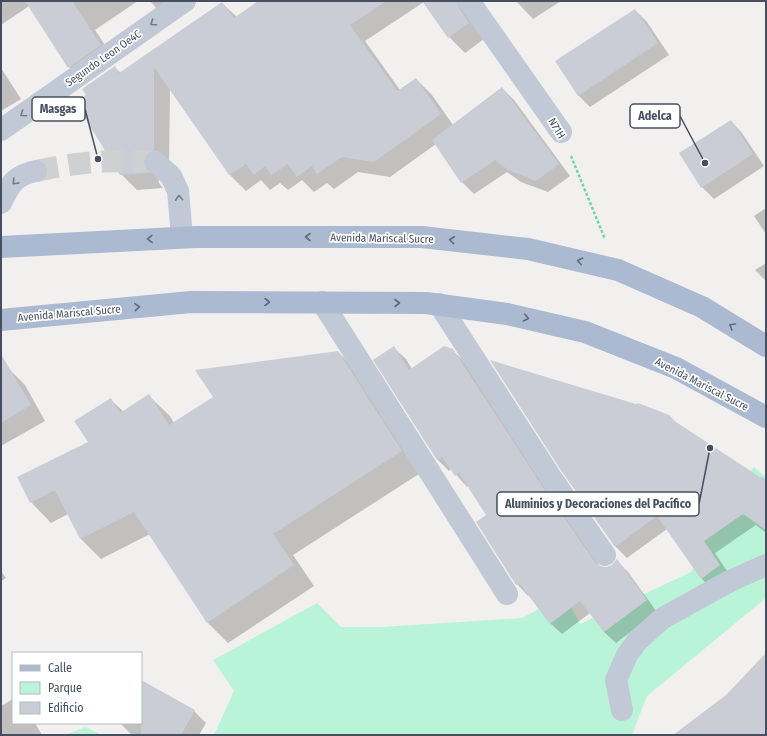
<svg xmlns="http://www.w3.org/2000/svg" width="767" height="736" font-family="'Fira Sans Condensed',sans-serif">
<style>
.green{fill:#baf4d8}
.shadow{fill:#0003}
.building{fill:#cbcdd6}
.lines{fill:none;stroke-linecap:round;stroke-linejoin:round}
.minor-tunnel{stroke:#cfd0d2;stroke-width:22;stroke-dasharray:22 11;stroke-linecap:butt}
.path{stroke:#6ed5b1;stroke-width:2.5;stroke-dasharray:3 2;stroke-linecap:butt}
.minor{stroke:#c2c9d6;stroke-width:22}
.major{stroke:#acbad1;stroke-width:22}
.oneway{stroke:#717a89}
.oneway2{stroke:#5f6a7c}
.labels{text-anchor:middle;stroke-width:3.5;stroke-linejoin:round;paint-order:stroke}
.street-label{font-size:11px;fill:#454f5f;stroke:#fff}
.leader{fill:none;stroke:#454f5f;stroke-width:1.5}
.callout-dot{fill:#454f5f;stroke:#fff;stroke-width:1.5}
.callout{fill:#fff;stroke:#454f5f;stroke-width:1.5}
.callout-label{font-size:12px;text-anchor:middle;font-weight:bold;fill:#454f5f}
</style>
<rect width="100%" height="100%" fill="#f2f0ef"/>
<!-- green -->
<g class="green">
<polygon points="754,467 766,477 766,598 647,696 632,735 214,735 234,691 213,660 317,603 341,627 382,627 522,618 565,595 580,624 691,572 706,545 698,523 723,503"/>
<polygon points="85,727 102,735 65,735"/>
</g>
<!-- shadow -->
<g class="shadow">
<polygon points="1,1 138,1 95,30 114,59 82,80 69,67 29,6 1,25"/>
<polygon points="150,1 168,1 157,9"/>
<polygon points="260,1 460,1 484,39 465,53 449,37 424,2 365,41 400,90 416,79 432,95 453,125 502,88 514,100 570,176 548,192 521,182 507,172 474,194 462,182 436,144 390,177 358,172 334,189 327,183 314,192 302,180 288,190 280,183 270,190 261,180 246,191 230,175 170,88 169,166 158,176 159,183 163,188 137,190 121,174 88,95 114,67 121,73 222,3 237,17"/>
<polygon points="516,1 561,1 533,19"/>
<polygon points="635,10 647,22 669,55 590,107 578,95"/>
<polygon points="1,68 21,99 1,111"/>
<polygon points="731,121 742,133 764,166 714,199 702,187"/>
<polygon points="766,208 766,234 754,216"/>
<polygon points="766,263 766,281 755,270"/>
<polygon points="394,348 406,359 412,369 452,350 464,361 551,495 601,568 607,568 613,566 617,561 628,572 657,612 616,643 604,632 590,613 562,634 550,623 529,595 528,596 517,584 477,522 488,515 468,486 467,487 451,469 449,471 438,460 375,360"/>
<polygon points="338,352 359,373 422,472 293,555 314,586 228,643 207,622 150,534 101,559 81,539 68,514 51,523 31,502 89,442 111,400 124,412 149,396 170,416 174,423"/>
<polygon points="1,370 10,370 25,385 45,421 1,446"/>
<polygon points="678,425 760,478 761,477 766,480 766,533 756,525 715,553 731,577 713,590 701,578 667,529 627,558 615,546"/>
<polygon points="1,571 6,578 1,581"/>
<polygon points="141,681 194,711 206,723 199,735 133,735 131,734 120,723 141,723"/>
<polygon points="13,699 13,723 35,723 42,735 1,735 1,706"/>
</g>
<!-- building -->
<g class="building">
<polygon points="25,1 72,1 101,45 68,68"/>
<polygon points="258,1 386,1 350,25 397,91 416,78 441,114 374,162 342,157 317,174 312,166 297,177 288,164 271,175 265,166 254,175 246,164 229,175 154,67 154,150 146,154 143,160 143,166 148,173 120,175 75,102 86,95 82,89 115,66 119,73 222,2 234,18"/>
<polygon points="422,1 457,1 459,8 469,23 448,38"/>
<polygon points="635,9 658,43 578,96 555,61"/>
<polygon points="502,87 559,164 536,181 508,170 495,160 461,183 432,140"/>
<polygon points="731,120 753,154 701,188 679,153"/>
<polygon points="394,346 409,370 444,346 453,349 540,483 595,562 600,566 606,567 612,565 617,559 647,600 604,632 580,601 550,624 519,583 516,585 476,522 486,515 459,473 455,476 442,457 437,460 373,360"/>
<polygon points="338,351 402,451 273,534 294,565 207,623 134,512 80,539 55,490 30,503 17,477 88,442 74,421 111,398 120,413 149,394 169,425 213,397 195,370"/>
<polygon points="1,354 31,405 1,423"/>
<polygon points="490,360 636,404 638,403 669,415 676,422 766,481 766,530 743,514 704,541 720,565 701,579 657,516 615,547 560,469"/>
<polygon points="766,653 766,735 673,735 726,695"/>
<polygon points="141,680 195,710 181,735 141,735"/>
</g>
<g class="lines">
<!-- minor-tunnel -->
<path class="minor-tunnel" d="M 36,171 C 78,162 113,159 155,162"/>
<!-- path -->
<polyline class="path" points="571,156 605,239"/>
<!-- minor -->
<g class="minor">
<polyline points="469,1 561,132"/>
<polyline points="1,130 185,1"/>
<polyline points="155,162 171,176 178,191 182,237"/>
<path d="M 1,203 C 10,184 15,175 36,171"/>
<polyline points="322,302 507,594"/>
<polyline points="439,304 550,476 605,555"/>
<polyline points="622,710 616,680 627,655 638,640 663,618 730,581 766,565"/>
</g>
<!-- major -->
<g class="major">
<polyline points="1,247 196,237 422,237 528,249 618,270 702,307 766,346"/>
<polyline points="1,320 191,302 426,303 507,314 585,332 676,368 766,417"/>
</g>
</g>
<!-- one-way arrows -->
<defs><path id="oneway-chevron" d="M-2-3.5L2.5 0L-2 3.5" fill="none" stroke-width="1.6" stroke-linecap="round" stroke-linejoin="round"/></defs>
<g class="oneway">
<use href="#oneway-chevron" transform="translate(153 23) rotate(145)"/>
<use href="#oneway-chevron" transform="translate(23 114) rotate(145)"/>
<use href="#oneway-chevron" transform="translate(15 182) rotate(133)"/>
<use href="#oneway-chevron" transform="translate(179 198) rotate(-94)"/>
</g>
<g class="oneway2">
<use href="#oneway-chevron" transform="translate(308 237) rotate(-180)"/>
<use href="#oneway-chevron" transform="translate(150 239) rotate(177)"/>
<use href="#oneway-chevron" transform="translate(452 240) rotate(-174)"/>
<use href="#oneway-chevron" transform="translate(580 261) rotate(-167)"/>
<use href="#oneway-chevron" transform="translate(267 302)"/>
<use href="#oneway-chevron" transform="translate(397 303)"/>
<use href="#oneway-chevron" transform="translate(137 307) rotate(-5)"/>
<use href="#oneway-chevron" transform="translate(526 318) rotate(13)"/>
<use href="#oneway-chevron" transform="translate(732 326) rotate(-149)"/>
</g>
<g class="labels">
<!-- street labels -->
<g class="street-label">
<text transform="translate(103 58) rotate(-35)" y="4">Segundo Leon Oe4C</text>
<text transform="translate(557 128) rotate(59)" y="4">N71H</text>
<text transform="translate(382 238) rotate(1)" y="4">Avenida Mariscal Sucre</text>
<text transform="translate(69 313) rotate(-5)" y="4">Avenida Mariscal Sucre</text>
<text transform="translate(702 384) rotate(27)" y="4">Avenida Mariscal Sucre</text>
</g>
</g>
<!-- callouts -->
<path class="leader" d="M98 159L85 109M705 163L680 116M710 448L699 504"/>
<g class="callout-dot">
<circle cx="98" cy="159" r="4"/>
<circle cx="705" cy="163" r="4"/>
<circle cx="710" cy="448" r="4"/>
</g>
<g class="callout">
<rect x="32" y="97" width="53" height="24" rx="4"/>
<rect x="630" y="104" width="50" height="24" rx="4"/>
<rect x="497" y="492" width="202" height="24" rx="4"/>
</g>
<g class="callout-label">
<text x="58" y="113">Masgas</text>
<text x="655" y="120">Adelca</text>
<text x="598" y="508">Aluminios y Decoraciones del Pacífico</text>
</g>
<!-- border -->
<rect width="767" height="736" fill="none" stroke="#454f5f" stroke-width="4"/>
<!-- legend -->
<rect x="12" y="652" width="130" height="72" fill="#ffffff" stroke="#b5b9bf"/>
<rect x="20" y="665" width="20" height="6" fill="#acbad1" stroke="#b5b9bf"/>
<text x="48" y="672" font-size="12" fill="#454f5f">Calle</text>
<rect x="20" y="682" width="20" height="12" fill="#baf4d8" stroke="#b5b9bf"/>
<text x="48" y="692" font-size="12" fill="#454f5f">Parque</text>
<rect x="20" y="702" width="20" height="12" fill="#cbcdd6" stroke="#b5b9bf"/>
<text x="48" y="712" font-size="12" fill="#454f5f">Edificio</text>
</svg>
